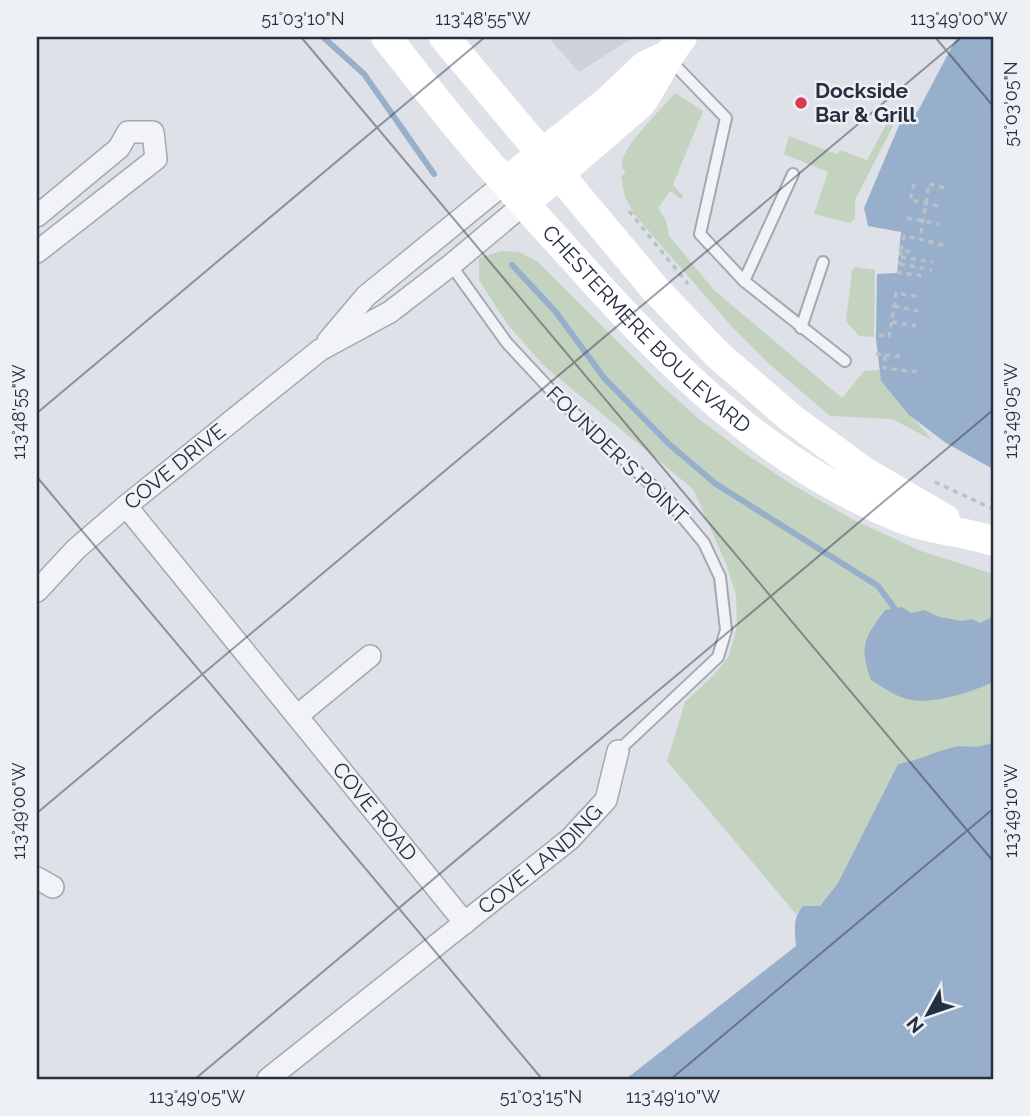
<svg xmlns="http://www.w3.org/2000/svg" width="1030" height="1116" font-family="Raleway,sans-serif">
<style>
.built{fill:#ccd1da}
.green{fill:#c4d3bf}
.water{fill:#97afca}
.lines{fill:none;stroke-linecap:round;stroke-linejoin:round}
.stream{stroke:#97afca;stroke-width:6}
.lane-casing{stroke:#a3a9b2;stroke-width:14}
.street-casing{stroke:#a3a9b2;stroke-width:24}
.path{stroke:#bcc0c7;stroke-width:3.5;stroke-dasharray:5 5;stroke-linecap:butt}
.lane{stroke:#f1f3f6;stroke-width:10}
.street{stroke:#f1f3f6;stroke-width:21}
.secondary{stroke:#fff;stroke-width:30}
.ticks{fill:none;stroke:#262f40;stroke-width:2;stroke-opacity:0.45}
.poi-dot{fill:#d43c52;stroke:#edf1f6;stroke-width:2.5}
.labels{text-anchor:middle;stroke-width:5;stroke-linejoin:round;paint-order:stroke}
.poi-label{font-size:21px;font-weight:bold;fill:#262f40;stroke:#edf1f6;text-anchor:start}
.street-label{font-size:21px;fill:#262f40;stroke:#edf1f6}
.neatline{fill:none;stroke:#262f40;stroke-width:2.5}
.ticks-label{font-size:18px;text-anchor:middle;fill:#262f40}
</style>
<rect width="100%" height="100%" fill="#dee2e8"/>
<!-- built -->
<polygon class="built" points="548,37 634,37 579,72"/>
<!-- green -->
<g class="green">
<path d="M 675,93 L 703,111 L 673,185 L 683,196 L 681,199 L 670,191 L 658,208 L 666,220 L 669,236 L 715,291 L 842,398 L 864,371 L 880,370 L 881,381 L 932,440 L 892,419 L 830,416 L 768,363 L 733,328 L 634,214 L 625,197 L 621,176 L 625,174 C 625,170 622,168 622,164 C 621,148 664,106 675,93 Z"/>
<polygon points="887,123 893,126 855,200 855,219 850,223 814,214 828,172 784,154 789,136 837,154 840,150 867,160"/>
<path d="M 501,251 L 519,252 L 537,261 L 659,383 L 699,419 L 746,454 L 788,482 L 854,520 L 921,551 L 993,574 L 993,742 C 974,751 966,743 950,748 C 931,753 919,760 898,764 L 838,883 L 820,906 L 803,906 L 796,914 L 667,761 L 685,702 L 713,676 L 729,656 L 737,626 L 736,595 L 726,564 L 693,489 L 543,365 L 508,325 L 479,280 L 479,258 Z"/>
<polygon points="855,267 875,270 874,337 859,336 846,321 852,270"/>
</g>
<!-- water -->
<g class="water">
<polygon points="957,37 993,37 993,469 946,443 909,415 881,381 876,339 877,274 897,273 901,232 868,226 864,208 900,123 918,111"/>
<path d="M 902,607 L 911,613 L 924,610 L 940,617 L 962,621 L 972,619 L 980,623 L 990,618 L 993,619 L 993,682 C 972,692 935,704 911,700 C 898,698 882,687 871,680 C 859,646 864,638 885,610 Z"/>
<path d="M 993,742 L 993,1079 L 626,1079 L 796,946 C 795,931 792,918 803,906 L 820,906 L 838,883 L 898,764 C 919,760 931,753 950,748 C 966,743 974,751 993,742 Z"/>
</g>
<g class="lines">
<!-- stream -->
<g class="stream">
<polyline points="323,37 364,74 434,174"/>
<polyline points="512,265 555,311 605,379 669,444 716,484 878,586 895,609"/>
</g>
<defs>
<g id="lane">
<polyline points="670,60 726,118 700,234 744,281 793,174"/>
<polyline points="451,265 507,343 560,400 670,502 704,543 720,577 726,630 718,657 618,751"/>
<polyline points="744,281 845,361"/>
<polyline points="801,328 823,262"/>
</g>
<g id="street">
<polyline points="37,216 119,148 128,132 153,132 156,159 37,252"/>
<polyline points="328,341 366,296 506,182"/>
<path id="s1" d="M 126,506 L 465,923"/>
<path id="s2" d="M 37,591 L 76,549 L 126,506 L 320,350 L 390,312 L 451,265 L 524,204"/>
<polyline points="297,716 370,656"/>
<polyline points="37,878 53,887"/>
<path id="s3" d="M 268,1079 L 570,839 L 606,800 L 618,751"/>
</g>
</defs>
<!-- lane casing -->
<use href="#lane" class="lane-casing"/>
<!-- street casing -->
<use href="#street" class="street-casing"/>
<!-- path -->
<g class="path">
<polyline points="914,184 910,200 943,207"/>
<polyline points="629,211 688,284"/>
<polyline points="907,218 939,224"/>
<polyline points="943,245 920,239 929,184 945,188"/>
<polyline points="901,250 904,236 920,239"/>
<polyline points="910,252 901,250 899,273 927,276"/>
<polyline points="901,257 933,262"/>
<polyline points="900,264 932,270"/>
<polyline points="894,306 918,311"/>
<polyline points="892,322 916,326"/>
<polyline points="879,335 889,337 896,293 920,297"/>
<polyline points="876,354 885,355 884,368 917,372"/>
<polyline points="885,355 904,357"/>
<polyline points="935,482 993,509"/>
</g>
<!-- lane -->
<use href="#lane" class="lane"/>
<!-- street -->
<use href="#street" class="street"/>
<!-- secondary -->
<g class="secondary">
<path id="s4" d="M 386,37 C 408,64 430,93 452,120 C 491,168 533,214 575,260 C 668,365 768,465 901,518 C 931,530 963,531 993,541"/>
<polyline points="444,37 655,289 718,355 792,419 866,473 945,519"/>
<polyline points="506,182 607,102 645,66 666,56"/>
<path d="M 524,204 L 640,104 C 656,82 665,58 682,37"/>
</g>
</g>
<!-- ticks -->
<path class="ticks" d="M 301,37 L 993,861M 935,37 L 993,106M 37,413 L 485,37M 37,477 L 542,1079M 37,813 L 962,37M 195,1079 L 993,410M 671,1079 L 993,809"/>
<!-- markers -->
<circle class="poi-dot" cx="801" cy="103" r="7"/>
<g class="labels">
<!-- poi labels -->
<g class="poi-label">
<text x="815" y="98">Dockside<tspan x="815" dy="24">Bar &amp; Grill</tspan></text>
</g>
<!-- street labels -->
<g class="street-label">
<text dy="7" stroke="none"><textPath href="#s4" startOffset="392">CHESTERMERE BOULEVARD</textPath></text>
<text transform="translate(617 455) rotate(44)" y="7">FOUNDER'S POINT</text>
<text dy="7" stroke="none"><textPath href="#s2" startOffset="186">COVE DRIVE</textPath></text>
<text dy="7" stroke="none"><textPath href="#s1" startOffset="394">COVE ROAD</textPath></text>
<text dy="7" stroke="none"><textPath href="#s3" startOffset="350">COVE LANDING</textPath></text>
</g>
</g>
<!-- border -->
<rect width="1030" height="1116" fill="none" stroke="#edf1f6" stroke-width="77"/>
<!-- north arrow -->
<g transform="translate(928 1014) rotate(230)" stroke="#edf1f6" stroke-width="5" paint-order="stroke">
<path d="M0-5L12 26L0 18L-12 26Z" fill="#262f40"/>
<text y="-10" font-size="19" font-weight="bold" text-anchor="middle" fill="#262f40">N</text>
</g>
<rect x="38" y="38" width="954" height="1040" class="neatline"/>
<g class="ticks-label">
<text x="303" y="25">51°03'10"N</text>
<text x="483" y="25">113°48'55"W</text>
<text x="959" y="25">113°49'00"W</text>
<text transform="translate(1011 104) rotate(-90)" y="6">51°03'05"N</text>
<text transform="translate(1011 411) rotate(-90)" y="6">113°49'05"W</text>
<text transform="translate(19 412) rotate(-90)" y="6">113°48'55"W</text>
<text transform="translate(1011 811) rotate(-90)" y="6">113°49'10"W</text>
<text transform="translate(19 811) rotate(-90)" y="6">113°49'00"W</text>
<text x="197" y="1103">113°49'05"W</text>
<text x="541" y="1103">51°03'15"N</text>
<text x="673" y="1103">113°49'10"W</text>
</g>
</svg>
